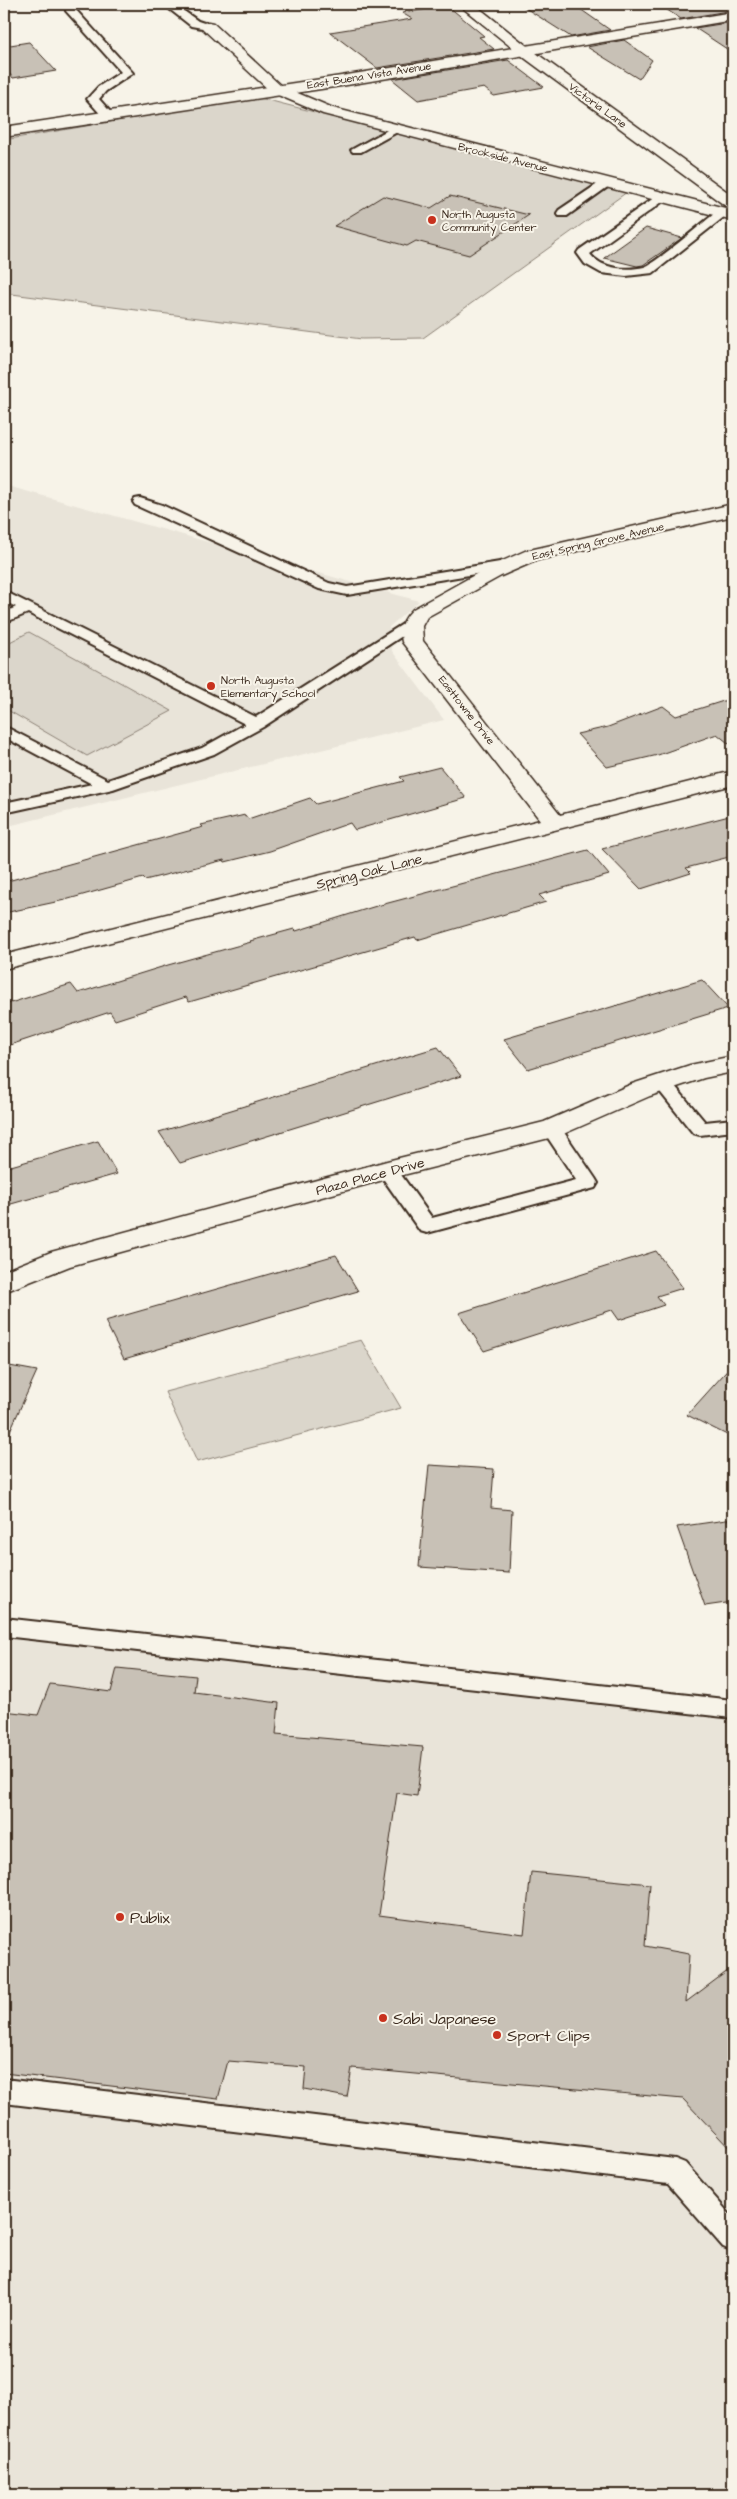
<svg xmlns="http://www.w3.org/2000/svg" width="737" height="2499" font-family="'Architects Daughter',sans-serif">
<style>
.built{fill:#e9e4d9}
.green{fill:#dbd6cb;stroke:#8b8074}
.building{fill:#c8c1b6;stroke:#3b2a1e}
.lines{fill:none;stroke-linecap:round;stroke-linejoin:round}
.lane-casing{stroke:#3b2a1e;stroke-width:4}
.street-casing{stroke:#3b2a1e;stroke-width:3}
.secondary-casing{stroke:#3b2a1e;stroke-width:3}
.lane{fill:#f7f3e8;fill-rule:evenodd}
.street{fill:#f7f3e8;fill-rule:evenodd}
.secondary{fill:#f7f3e8;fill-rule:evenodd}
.poi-dot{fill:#c8321e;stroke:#f7f3e8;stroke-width:2}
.labels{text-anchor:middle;stroke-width:4;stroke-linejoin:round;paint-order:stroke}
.far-street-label{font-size:11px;fill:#3b2a1e;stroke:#f7f3e8}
.far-poi-label{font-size:11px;fill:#3b2a1e;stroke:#f7f3e8;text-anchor:start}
.street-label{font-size:14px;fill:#3b2a1e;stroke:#f7f3e8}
.near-poi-label{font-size:16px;fill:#3b2a1e;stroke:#f7f3e8;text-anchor:start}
</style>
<rect width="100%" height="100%" fill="#f7f3e8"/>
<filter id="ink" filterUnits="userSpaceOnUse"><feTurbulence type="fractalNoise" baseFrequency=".02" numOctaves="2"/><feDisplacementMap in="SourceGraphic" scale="10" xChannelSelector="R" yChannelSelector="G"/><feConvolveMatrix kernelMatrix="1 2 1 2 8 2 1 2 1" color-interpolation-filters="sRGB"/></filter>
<g filter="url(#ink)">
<!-- built -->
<g class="built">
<polygon points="4,485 419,601 389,627 392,651 444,720 4,827"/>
<polygon points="4,1627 733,1709 733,2495 4,2495"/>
</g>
<!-- green -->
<g class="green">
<polygon points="256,97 627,192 423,338 362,339 4,293 4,140"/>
<polygon points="29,632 172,711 87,756 4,708 4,645"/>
<polygon points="361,1340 401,1408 197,1462 165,1392"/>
</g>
<!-- building -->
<g class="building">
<polygon points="519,4 573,4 610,30 571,37"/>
<polygon points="658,4 733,4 733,10 681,19"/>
<polygon points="448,6 484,36 479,37 494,49 377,68 330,32 412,19 402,13"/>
<polygon points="733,22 733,53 695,28"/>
<polygon points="624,40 652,60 639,79 587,47"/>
<polygon points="29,42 56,71 13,78 4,67 4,46"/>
<polygon points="508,60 544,87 494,96 484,88 418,100 392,79"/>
<polygon points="383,196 431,208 450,196 529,215 469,255 416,241 407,246 334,226"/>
<polygon points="646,228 682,238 643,265 637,266 604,258"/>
<polygon points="733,698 733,747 717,734 658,755 607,767 577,734 608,727 663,706 676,716"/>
<polygon points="440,767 466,798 355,830 350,823 270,851 225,862 224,860 145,880 143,878 65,900 4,913 4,882 203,827 201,825 245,815 248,819 310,798 316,804 404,781 400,777"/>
<polygon points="733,815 733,856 686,868 691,873 641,889 602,849"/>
<polygon points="588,850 609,875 539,895 546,902 417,940 415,937 189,1002 186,997 115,1020 110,1012 4,1047 4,1005 71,984 78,993 168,965 251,942 250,941 294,929 296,931 373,907"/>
<polygon points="702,980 728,1008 528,1069 504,1039"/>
<polygon points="438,1047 461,1076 180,1163 159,1132"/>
<polygon points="98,1141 117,1174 4,1206 4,1168"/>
<polygon points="656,1251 683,1288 657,1296 664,1305 619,1320 612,1310 484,1351 459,1313"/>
<polygon points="336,1255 358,1291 124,1359 105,1321"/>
<polygon points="733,1364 733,1438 687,1415"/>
<polygon points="4,1365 37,1371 4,1444"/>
<polygon points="429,1465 494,1469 491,1508 512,1510 509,1573 419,1567"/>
<polygon points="733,1519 733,1602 705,1606 677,1527"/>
<polygon points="117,1668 196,1676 194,1692 279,1703 276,1734 423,1747 417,1796 397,1793 379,1915 524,1934 531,1872 650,1884 645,1946 689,1954 686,2002 733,1967 733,2152 683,2099 352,2068 347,2097 304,2089 306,2067 228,2061 218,2099 4,2073 4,1711 38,1715 50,1684 111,1692"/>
</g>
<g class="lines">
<defs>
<g id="lane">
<polygon points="66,4 76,4 75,9 133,73 106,91 99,99 114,116 112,118 104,118 87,99 98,87 121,72 66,11"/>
<polygon points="163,4 174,4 198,21 213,26 208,29 191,26"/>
<polygon points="395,126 399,127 399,131 361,152 353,152 351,150"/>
<polygon points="605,179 609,180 609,186 567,216 559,216 557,213 559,210"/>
<path d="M 661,193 L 665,194 L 665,200 L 590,254 C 601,269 627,271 644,267 C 655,264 706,220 719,210 L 727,210 L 729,213 L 653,273 L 626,276 L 601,273 L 585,264 L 577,253 L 579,250 Z"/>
<polygon points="140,498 162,505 329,583 347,587 512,560 519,564 512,568 347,595 319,589 135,505 133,502 135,499"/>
<polygon points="4,591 256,717 406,622 416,622 419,625 263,727 214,754 113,789 4,813 4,803 92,784 4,737 4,726 108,780 202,748 245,724 28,613 4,623 4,613 16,607 4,601"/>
<polygon points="662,1077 669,1079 705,1122 733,1119 733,1131 700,1135 693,1133 653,1083 655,1079"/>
<polygon points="552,1123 559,1125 595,1178 598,1183 595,1188 427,1233 420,1231 377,1170 380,1165 387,1164 394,1165 432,1218 576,1180 542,1129 545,1125"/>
<polygon points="4,1618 733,1700 733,1718 4,1636"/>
<polygon points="4,2079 675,2159 685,2163 733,2218 733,2251 723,2247 668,2184 4,2103"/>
</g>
<g id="street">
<polygon points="458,4 474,4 536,53 733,196 733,209 727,207 526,59"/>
<polygon points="208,22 213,23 281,86 333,108 733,210 733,220 323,114 271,92 203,29 201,26 203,23"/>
<path d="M 733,504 L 733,516 L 538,560 L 501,576 L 427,617 L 422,626 L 423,641 L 560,815 L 733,771 L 733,785 L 4,969 L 4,955 L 540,820 L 402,642 C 399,628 403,619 413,609 L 487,568 L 525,551 Z"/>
<polygon points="733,1056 733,1072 704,1078 650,1096 561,1135 387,1179 70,1266 4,1292 4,1271 51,1252 387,1161 544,1122 632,1084 690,1065"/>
</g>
<polygon id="secondary" points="733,12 733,20 341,86 4,137 4,127 341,76"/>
</defs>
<!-- lane casing -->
<use href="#lane" class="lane-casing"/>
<!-- street casing -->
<use href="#street" class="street-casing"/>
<!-- secondary casing -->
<use href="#secondary" class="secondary-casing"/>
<!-- lane -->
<use href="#lane" class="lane"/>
<!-- street -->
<use href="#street" class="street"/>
<!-- secondary -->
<use href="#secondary" class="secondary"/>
</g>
</g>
<!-- markers -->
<g class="poi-dot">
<circle cx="432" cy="220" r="5"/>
<circle cx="211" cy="686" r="5"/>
<circle cx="120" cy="1917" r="5"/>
<circle cx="383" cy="2018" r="5"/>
<circle cx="497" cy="2035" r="5"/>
</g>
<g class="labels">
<!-- far-street labels -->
<g class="far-street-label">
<text transform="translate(369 75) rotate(-9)" y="4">East Buena Vista Avenue</text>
<text transform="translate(598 105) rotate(36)" y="4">Victoria Lane</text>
<text transform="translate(503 157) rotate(14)" y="4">Brookside Avenue</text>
<text transform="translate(598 541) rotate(-13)" y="4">East Spring Grove Avenue</text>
<text transform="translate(467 710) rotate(52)" y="4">Easttowne Drive</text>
</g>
<!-- far-poi labels -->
<g class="far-poi-label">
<text x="442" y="218">North Augusta<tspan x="442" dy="13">Community Center</tspan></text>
<text x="221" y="684">North Augusta<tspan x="221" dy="13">Elementary School</tspan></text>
</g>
<!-- street labels -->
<g class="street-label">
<text transform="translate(369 871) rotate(-14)" y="5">Spring Oak Lane</text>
<text transform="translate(370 1176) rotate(-15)" y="5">Plaza Place Drive</text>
</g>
<!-- near-poi labels -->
<g class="near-poi-label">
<text x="130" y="1923">Publix</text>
<text x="393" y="2024">Sabi Japanese</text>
<text x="507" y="2041">Sport Clips</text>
</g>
</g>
<!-- margin -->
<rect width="737" height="2499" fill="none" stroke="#f7f3e8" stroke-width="20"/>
<rect x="10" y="10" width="717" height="2479" fill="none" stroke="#3b2a1e" stroke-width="2" filter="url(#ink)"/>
</svg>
